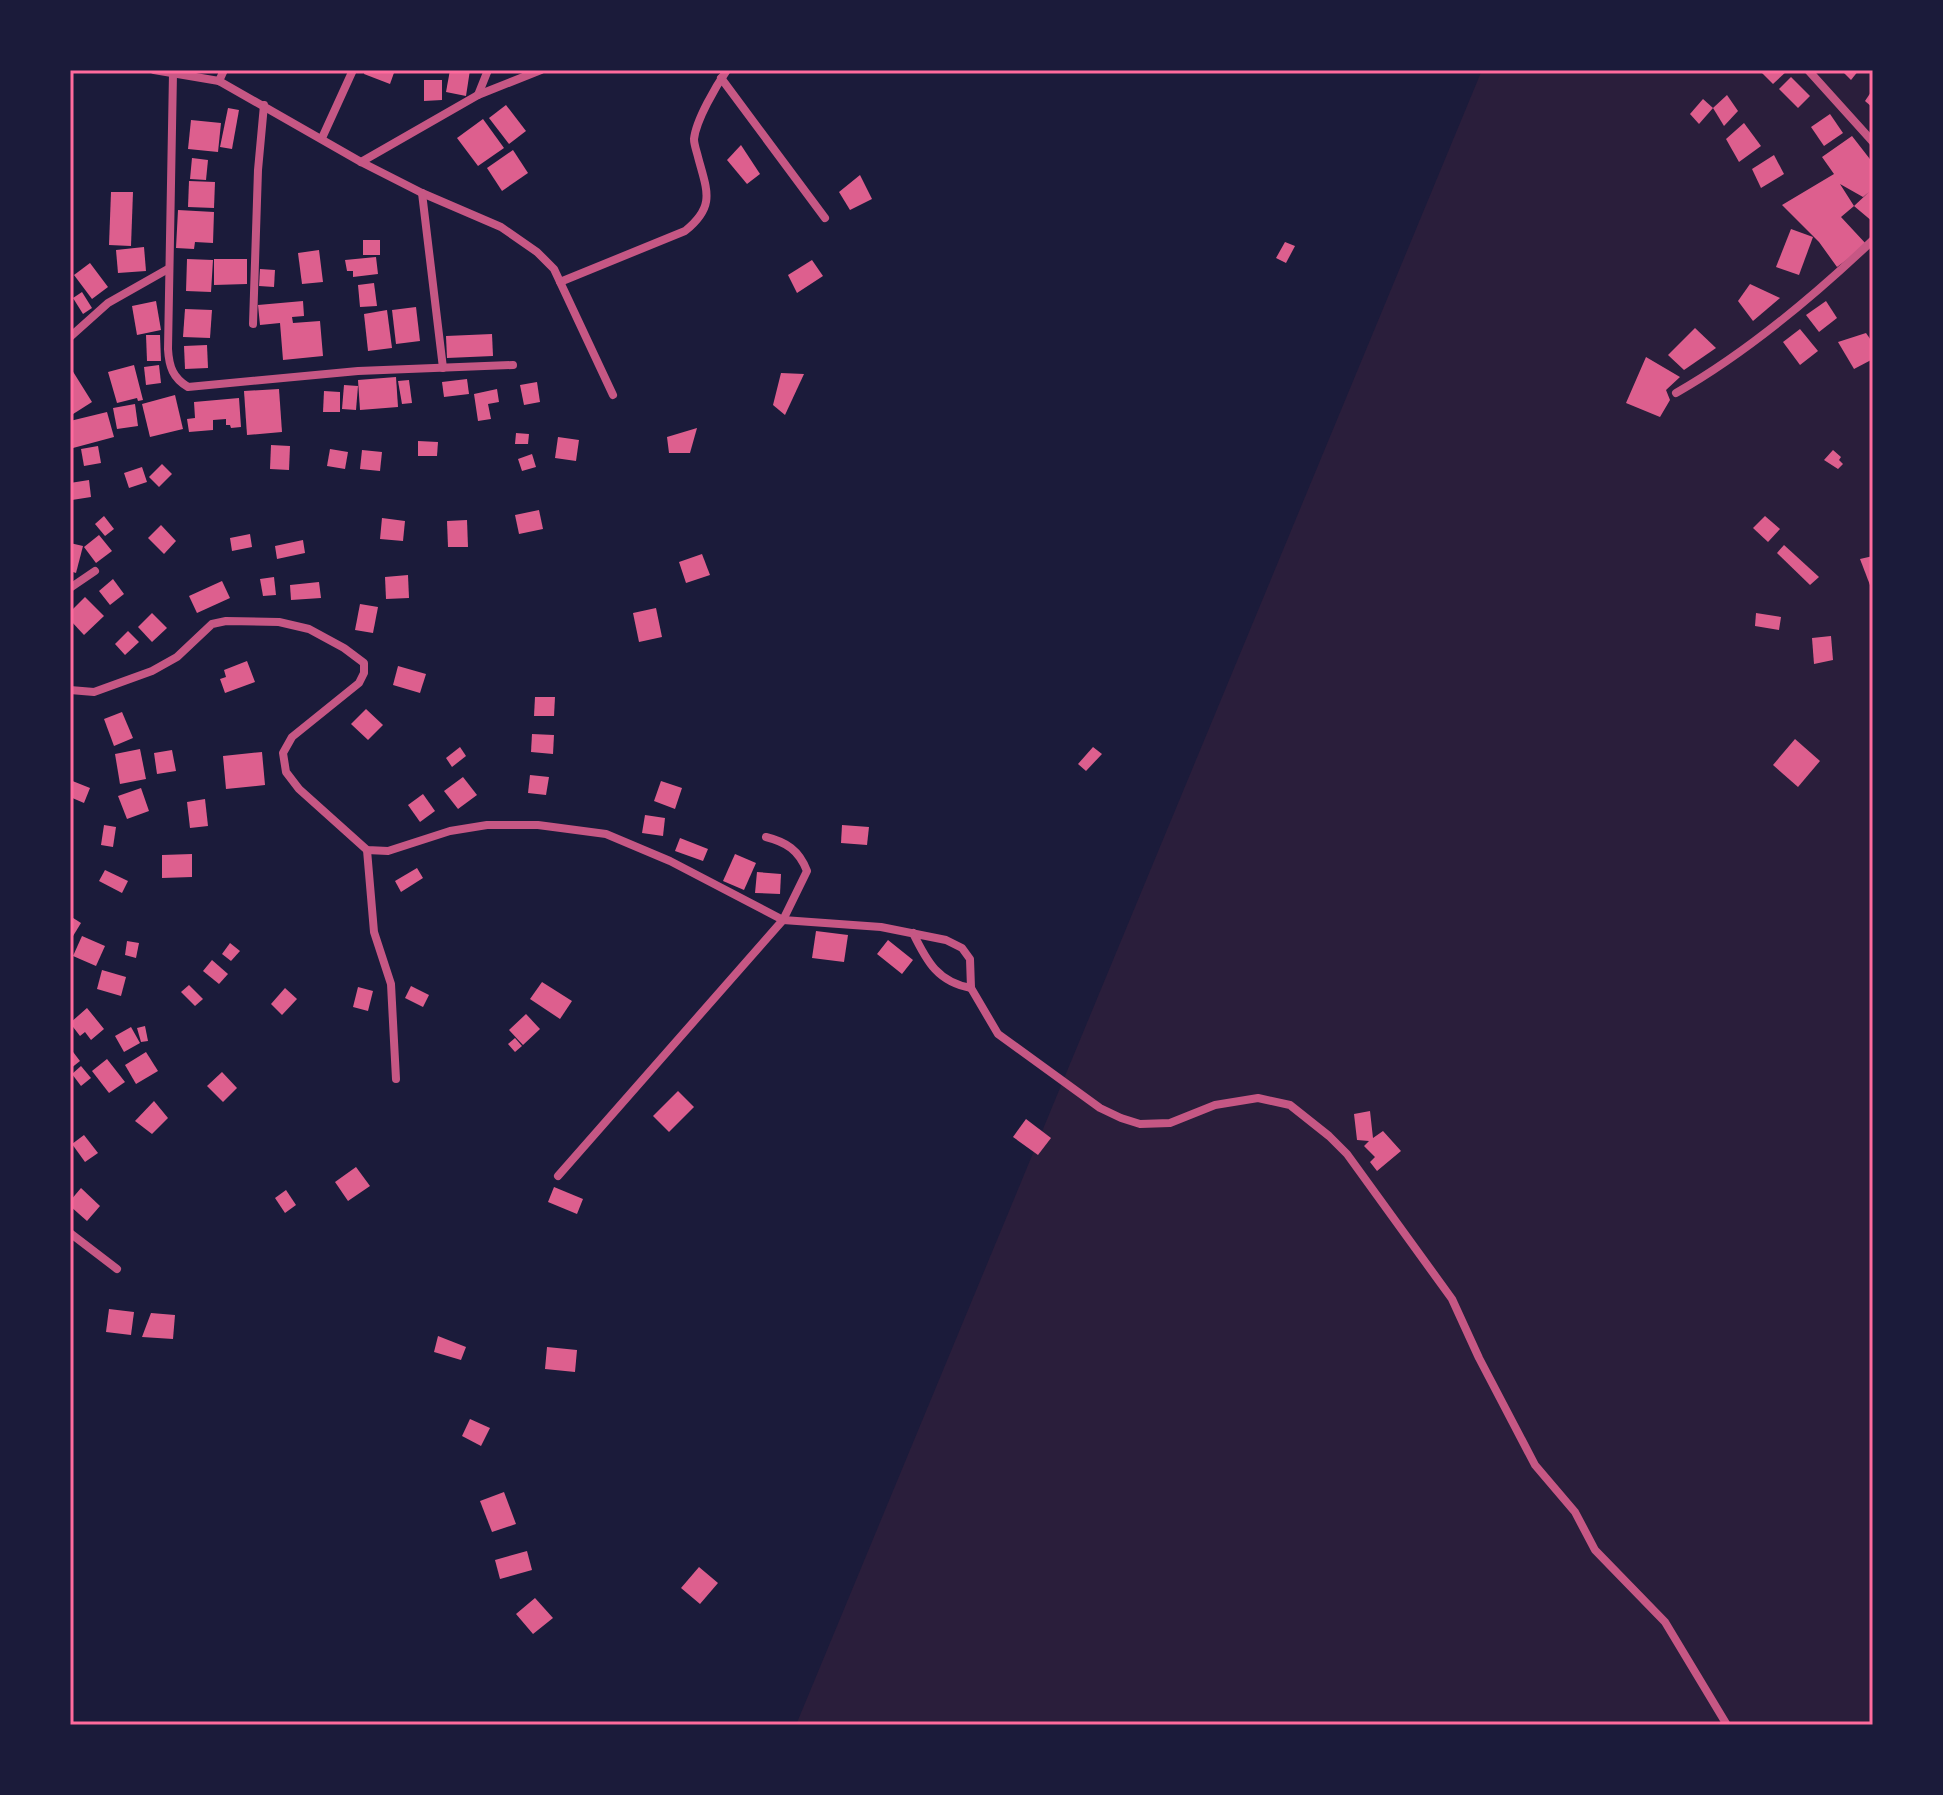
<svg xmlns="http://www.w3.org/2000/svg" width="1943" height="1795" font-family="Lato,sans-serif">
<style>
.green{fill:#2a1e3b}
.building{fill:#dd5f8e}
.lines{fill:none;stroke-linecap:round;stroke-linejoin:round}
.minor{stroke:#c65784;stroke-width:8}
.neatline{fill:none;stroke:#ff6b9d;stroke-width:3}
</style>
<rect width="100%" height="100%" fill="#1b1b3a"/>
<!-- green -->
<polygon class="green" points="1482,70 1873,70 1873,1725 796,1725"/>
<!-- building -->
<g class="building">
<polygon points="365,70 395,70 390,84 364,74"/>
<polygon points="450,70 470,70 466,96 446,92"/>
<polygon points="1759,70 1788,70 1773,84"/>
<polygon points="1844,70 1859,70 1851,80 1843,72"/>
<polygon points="1791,77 1810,96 1798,108 1779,89"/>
<polygon points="424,80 442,80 442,100 424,101"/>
<polygon points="1873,89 1873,108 1865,101"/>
<polygon points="1727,95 1738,111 1724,126 1713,108"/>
<polygon points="1703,99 1713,108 1699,124 1690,114"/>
<polygon points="506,105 526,131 509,144 489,118"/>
<polygon points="228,108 239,110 232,149 220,147"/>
<polygon points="1830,114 1843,133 1824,146 1811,127"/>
<polygon points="483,119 504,148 478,166 457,138"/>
<polygon points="191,120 221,123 218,152 188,149"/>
<polygon points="1744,123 1761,146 1739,162 1726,139"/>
<polygon points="1852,136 1873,163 1873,222 1854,206 1869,192 1863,197 1840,184 1854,206 1841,217 1867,245 1837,267 1819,242 1782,205 1834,174 1822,157"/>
<polygon points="741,145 760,174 747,184 727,160"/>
<polygon points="513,150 528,173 502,191 487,168"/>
<polygon points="1774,155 1784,174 1761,188 1752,169"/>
<polygon points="192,158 208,160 206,180 190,179"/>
<polygon points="860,175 872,199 850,210 839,192"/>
<polygon points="189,181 215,182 214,208 188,207"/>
<polygon points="111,192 133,192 131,246 109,245"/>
<polygon points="178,210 214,212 213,243 195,242 194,249 176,248"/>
<polygon points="1791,229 1813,237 1799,275 1776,267"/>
<rect x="363" y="240" width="17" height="15"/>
<polygon points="1285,242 1295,246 1286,263 1276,258"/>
<polygon points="144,247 146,271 118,273 116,250"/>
<polygon points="319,250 323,282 302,284 298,253"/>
<polygon points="376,257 378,274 353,277 353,271 347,271 345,260"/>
<polygon points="187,259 213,260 211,292 186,291"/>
<polygon points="214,259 247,259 247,284 214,285"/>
<polygon points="812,260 823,276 797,293 788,275"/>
<polygon points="90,263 108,287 92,299 74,275"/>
<polygon points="260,269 275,270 274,287 259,286"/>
<polygon points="374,283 377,306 360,307 358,285"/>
<polygon points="1750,284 1780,298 1753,321 1738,301"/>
<polygon points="82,292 92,308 83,314 73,298"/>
<polygon points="156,301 161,330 137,335 132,306"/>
<polygon points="303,301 304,316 292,317 293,323 320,321 323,356 283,360 280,323 260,325 258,305"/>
<polygon points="1826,301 1837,318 1819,332 1806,315"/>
<polygon points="416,307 420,341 396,344 392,310"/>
<polygon points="185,309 212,310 210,338 183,337"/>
<polygon points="387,310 392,348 368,351 364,314"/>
<polygon points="1695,328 1716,348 1684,370 1668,355"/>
<polygon points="1800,329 1818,351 1800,365 1783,342"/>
<polygon points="1866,333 1873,343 1873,359 1854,369 1838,342"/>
<polygon points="492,334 493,356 447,358 446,336"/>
<polygon points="146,335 160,335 161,361 147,361"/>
<polygon points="207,345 208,368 185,369 184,346"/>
<polygon points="1646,357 1680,377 1666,390 1670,400 1660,417 1626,403"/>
<polygon points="134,365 143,400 138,401 137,398 117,403 108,372"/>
<polygon points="159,365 161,383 146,385 144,367"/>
<polygon points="72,370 92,402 70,416 70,371"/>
<polygon points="781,373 804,374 785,415 773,405"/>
<polygon points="396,377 398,407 360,410 358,380"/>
<polygon points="467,379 469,394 444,397 442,382"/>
<polygon points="409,380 412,403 402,404 398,381"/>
<polygon points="537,382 540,402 524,405 520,385"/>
<polygon points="344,385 358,386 356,410 342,409"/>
<polygon points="279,389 282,432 247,435 244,391"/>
<polygon points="497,389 499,402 488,404 491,419 478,421 474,394"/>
<polygon points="324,391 340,392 340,412 323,412"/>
<polygon points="175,395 183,429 150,437 142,404"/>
<polygon points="239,398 241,427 231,428 230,425 226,425 226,419 213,420 213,430 189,432 187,419 195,418 194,402"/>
<polygon points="135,404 138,426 117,429 113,408"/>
<polygon points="107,412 114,437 73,448 70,421"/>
<polygon points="697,428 690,453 669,453 667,437"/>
<polygon points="516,433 529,434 528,444 515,444"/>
<polygon points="558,437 579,440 576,461 555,458"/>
<polygon points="418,441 438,442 437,456 418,456"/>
<polygon points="271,445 290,446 289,470 270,469"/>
<polygon points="98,446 101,463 84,466 81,449"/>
<polygon points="330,449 348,452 345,469 327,466"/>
<polygon points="362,450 382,452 380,471 360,469"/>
<polygon points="1833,450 1841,457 1839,460 1843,464 1838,469 1824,460"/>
<polygon points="532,454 536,467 522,471 518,459"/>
<polygon points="162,464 172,474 159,487 149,477"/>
<polygon points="142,467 147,482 129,488 124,473"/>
<polygon points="89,480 91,497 72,500 70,483"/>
<polygon points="539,510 543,529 519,534 515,515"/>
<polygon points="104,516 114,529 105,536 95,524"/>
<polygon points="1765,516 1780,529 1768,542 1753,528"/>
<polygon points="382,518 405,521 403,541 380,539"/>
<polygon points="467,520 468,547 448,547 447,521"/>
<polygon points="161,525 176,541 164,554 148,538"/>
<polygon points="250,534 252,547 232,551 230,538"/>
<polygon points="99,535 112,551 96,563 84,547"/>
<polygon points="303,540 305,553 277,559 275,546"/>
<polygon points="70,543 83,546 76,573 70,571"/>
<polygon points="1784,545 1819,577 1810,585 1777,553"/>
<polygon points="702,554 710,575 686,583 679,562"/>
<polygon points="1873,556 1873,593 1860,559"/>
<polygon points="408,575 409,598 386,599 385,577"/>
<polygon points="274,577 276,595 263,596 260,579"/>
<polygon points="113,579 124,594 110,605 99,591"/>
<polygon points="222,581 230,598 197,613 189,596"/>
<polygon points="319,582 321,598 291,600 290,585"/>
<polygon points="85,597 104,616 84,635 70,620 70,612"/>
<polygon points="360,604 378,607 373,633 355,630"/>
<polygon points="656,608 662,637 639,642 633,613"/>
<polygon points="152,613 167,628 152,642 138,627"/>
<polygon points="1756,613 1781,617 1779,630 1755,626"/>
<polygon points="128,631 139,642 125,655 115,644"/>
<polygon points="1831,636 1833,660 1814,664 1812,638"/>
<polygon points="247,661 255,682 225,693 220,679 226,677 224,670"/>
<polygon points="398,666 426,674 420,693 393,685"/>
<polygon points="535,697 555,697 554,716 534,716"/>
<polygon points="366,709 383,725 368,740 351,724"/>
<polygon points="122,712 133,738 114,746 104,719"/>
<polygon points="532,734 554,735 553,754 531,752"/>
<polygon points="1795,739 1820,761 1798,787 1773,765"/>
<polygon points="460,747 466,756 452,767 446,758"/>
<polygon points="1093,747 1102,754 1086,771 1078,764"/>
<polygon points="140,749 146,779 120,784 115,754"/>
<polygon points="172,750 176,771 157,774 154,753"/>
<polygon points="262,752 265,785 226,789 223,756"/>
<polygon points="530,775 549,777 546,795 528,793"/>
<polygon points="463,777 477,795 458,809 444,791"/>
<polygon points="70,780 90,788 84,803 70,797"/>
<polygon points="661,781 682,788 675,809 654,801"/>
<polygon points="141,788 149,811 127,819 118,796"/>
<polygon points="423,794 435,811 420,822 408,805"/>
<polygon points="205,799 208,826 190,828 187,802"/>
<polygon points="645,815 665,818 663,836 642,833"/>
<polygon points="104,825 116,827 113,847 101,845"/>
<polygon points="842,825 869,827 867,845 841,843"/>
<polygon points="680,838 708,849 703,861 675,851"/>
<polygon points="192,854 192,877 162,878 162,855"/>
<polygon points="735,854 756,863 744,890 723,881"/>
<polygon points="417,868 423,878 401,892 395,881"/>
<polygon points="105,870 128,881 122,893 99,881"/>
<polygon points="757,872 781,874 780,894 755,893"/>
<polygon points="70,916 81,923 70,941"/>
<polygon points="816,931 848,935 844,962 812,958"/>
<polygon points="82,936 105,946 96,966 73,956"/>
<polygon points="888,940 913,960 902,974 877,954"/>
<polygon points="127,941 139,943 136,958 125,955"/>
<polygon points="230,943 240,951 231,961 222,954"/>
<polygon points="212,960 228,974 219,984 203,971"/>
<polygon points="102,970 126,977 121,996 97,989"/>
<polygon points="542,982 572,1001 560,1019 530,999"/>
<polygon points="189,985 203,999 195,1006 181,992"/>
<polygon points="411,986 429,995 423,1007 405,998"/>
<polygon points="358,987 373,991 368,1011 353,1007"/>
<polygon points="285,988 297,999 282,1015 271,1004"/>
<polygon points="87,1008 104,1029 91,1040 85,1032 80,1036 70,1023"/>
<polygon points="526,1014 540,1029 523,1045 509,1030"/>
<polygon points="145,1026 148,1041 141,1042 137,1028"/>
<polygon points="131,1027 140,1043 124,1052 115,1036"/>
<polygon points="515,1038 522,1046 515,1052 508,1044"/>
<polygon points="70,1048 80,1061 70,1069"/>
<polygon points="146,1052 158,1071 136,1084 125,1065"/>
<polygon points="107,1059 125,1082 109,1093 92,1071"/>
<polygon points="81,1066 91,1078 81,1086 72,1074"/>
<polygon points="222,1072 237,1088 223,1102 207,1086"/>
<polygon points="678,1091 694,1107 669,1132 653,1116"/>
<polygon points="154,1101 168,1118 152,1134 135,1121"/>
<polygon points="1370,1111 1373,1138 1383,1131 1401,1151 1377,1171 1370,1162 1375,1157 1364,1146 1369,1141 1357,1140 1354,1114"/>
<polygon points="1026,1119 1051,1138 1038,1155 1013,1137"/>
<polygon points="84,1135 98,1153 85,1162 72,1144"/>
<polygon points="356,1167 370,1186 348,1201 335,1182"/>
<polygon points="554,1187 583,1199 577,1214 548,1202"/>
<polygon points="81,1188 100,1206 87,1221 70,1206 70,1201"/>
<polygon points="286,1190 296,1205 285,1213 275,1198"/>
<polygon points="109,1309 134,1312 131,1335 106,1332"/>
<polygon points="151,1313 175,1315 173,1339 142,1337"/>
<polygon points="438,1336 466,1347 461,1360 434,1352"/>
<polygon points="547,1347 577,1350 575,1372 545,1369"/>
<polygon points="470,1419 490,1428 481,1446 462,1436"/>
<polygon points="504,1492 516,1524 492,1532 480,1501"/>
<polygon points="527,1551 532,1570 500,1579 495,1560"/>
<polygon points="699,1567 718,1583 700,1604 681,1588"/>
<polygon points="535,1598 553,1618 533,1634 516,1614"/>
</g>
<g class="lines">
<!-- minor -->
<g class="minor">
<polyline points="154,70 219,81 361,162 422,193 501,227 537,252 554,269 613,395"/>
<polyline points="1808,70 1873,142"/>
<path d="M 173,73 L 168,349 C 169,367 173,378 188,387 L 358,371 L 513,365"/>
<polyline points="721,78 825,218"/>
<polyline points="219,81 224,70"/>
<polyline points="478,95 541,70"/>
<polyline points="322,138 353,70"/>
<polyline points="361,162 478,95 488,70"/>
<polyline points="422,193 443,368"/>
<path d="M 560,282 L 685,231 C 716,206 707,191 698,157 C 697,152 694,145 694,139 C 696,120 716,86 727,70"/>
<polyline points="253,324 258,170 264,105"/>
<polyline points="70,337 108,303 168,269"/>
<path d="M 1676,393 C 1748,352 1813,297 1873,240"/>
<polyline points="70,588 95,571"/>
<polyline points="70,690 94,692 152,671 177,657 212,624 226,621 279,622 309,629 344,648 364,663 364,673 359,683 292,737 283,753 286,772 299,789 367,850 388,851 450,831 487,825 538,825 606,834 670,861 783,920 881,927 946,940 962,948 970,959 971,988 998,1034 1100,1108 1121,1118 1140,1124 1170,1123 1215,1105 1258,1098 1290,1105 1329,1136 1347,1154 1452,1299 1479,1358 1535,1465 1575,1512 1595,1550 1665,1622 1727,1725"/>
<polyline points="367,850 374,932 391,984 396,1079"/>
<path d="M 913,933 C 927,962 938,982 971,988"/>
<path d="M 558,1176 L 783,920 L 807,871 C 799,850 786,842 766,837"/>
<polyline points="70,1233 117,1269"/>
</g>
</g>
<!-- border -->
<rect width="1943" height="1795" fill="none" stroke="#1b1b3a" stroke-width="144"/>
<rect x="72" y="72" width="1799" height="1651" class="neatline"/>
</svg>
